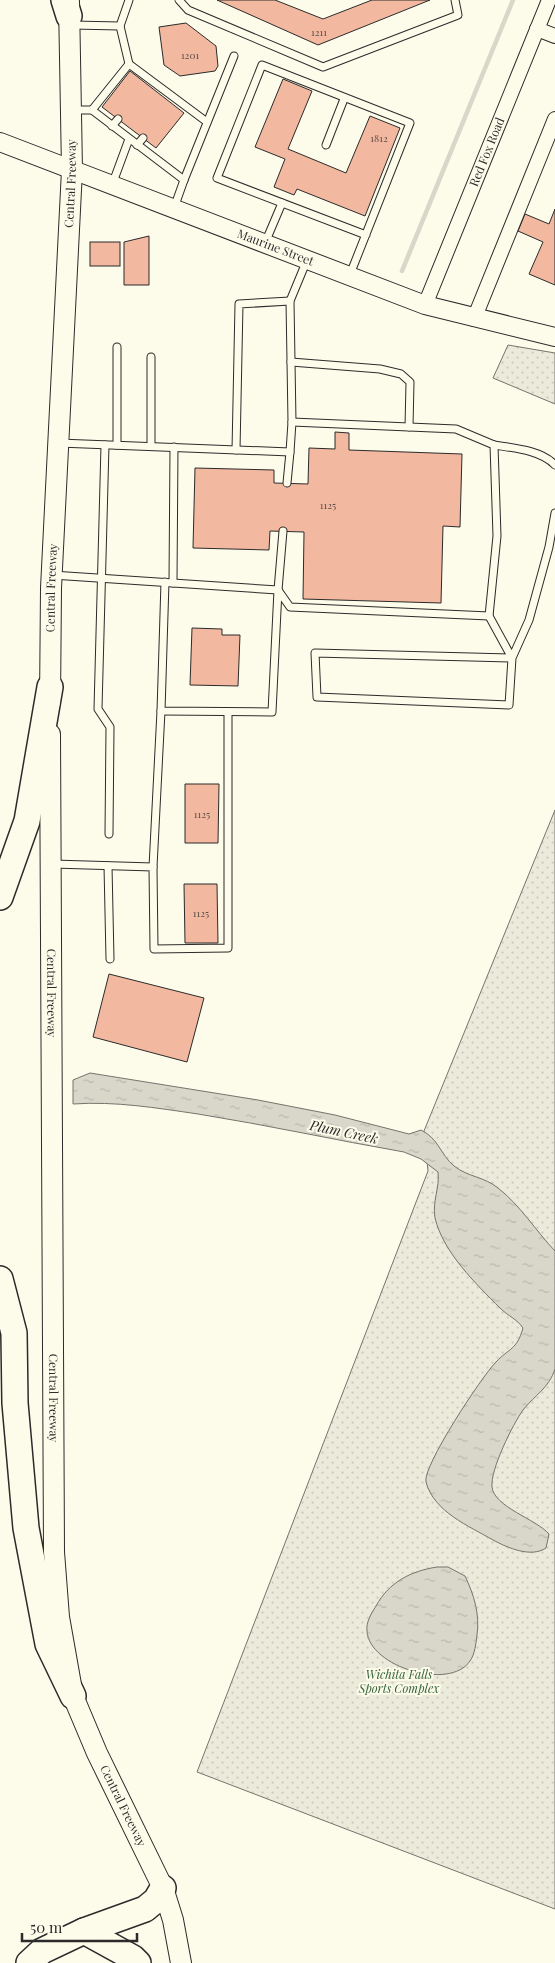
<svg xmlns="http://www.w3.org/2000/svg" width="555" height="1963" font-family="'Playfair Display',serif">
<style>
.park{fill:url(#park-dots);stroke:#74746e}
.water{fill:url(#water-ripples);stroke:#74746e}
.lines{fill:none;stroke-linecap:round;stroke-linejoin:round}
.stream{stroke:#d8d7c9;stroke-width:4.5}
.building{fill:#f2b8a0;stroke:#2b2b2b}
.service-casing{stroke:#2b2b2b;stroke-width:9}
.minor-casing{stroke:#2b2b2b;stroke-width:16}
.tertiary-casing{stroke:#2b2b2b;stroke-width:20}
.secondary-casing{stroke:#2b2b2b;stroke-width:22}
.motorway-casing{stroke:#2b2b2b;stroke-width:28}
.service{stroke:#fdfbea;stroke-width:7}
.minor{stroke:#fdfbea;stroke-width:14}
.tertiary{stroke:#fdfbea;stroke-width:18}
.secondary{stroke:#fdfbea;stroke-width:20}
.motorway{stroke:#fdfbea;stroke-width:25}
.labels{text-anchor:middle;stroke-width:4;stroke-linejoin:round;paint-order:stroke}
.number-label{font-size:10px;fill:#5d4e48}
.street-label{font-size:12px;fill:#2b2b2b;stroke:#fdfbea}
.park-label{font-size:12px;font-style:italic;fill:#34623c;stroke:#fdfbea}
.water-label{font-size:14px;font-style:italic;fill:#2b2b2b;stroke:#fdfbea}
</style>
<defs>
<pattern id="park-dots" width="8" height="8" patternUnits="userSpaceOnUse" patternTransform="scale(1.25)"><rect width="8" height="8" fill="#ecebdb"/><path d="M2 2h.1M6 6h.1" fill="none" stroke="#cbcabc" stroke-width="1.8" stroke-linecap="round"/></pattern>
<pattern id="water-ripples" width="26" height="14" patternUnits="userSpaceOnUse" patternTransform="scale(1.25)"><rect width="26" height="14" fill="#d8d7c9"/><path d="M2 4q2-2 4 0t4 0M15 11q2-2 4 0t4 0" fill="none" stroke="#bab9ad"/></pattern>
</defs>
<rect width="100%" height="100%" fill="#fdfbea"/>
<!-- park -->
<g class="park">
<polygon points="508,345 555,353 555,404 493,378"/>
<polygon points="555,810 555,1909 197,1772 428,1171 424,1131"/>
</g>
<!-- water -->
<g class="water">
<path d="M 90,1073 L 258,1100 L 335,1115 L 409,1134 L 421,1130 C 439,1139 440,1154 454,1166 C 468,1177 485,1177 498,1188 C 520,1205 536,1231 555,1251 C 555,1279 555,1307 555,1335 C 555,1345 555,1359 555,1369 C 549,1388 535,1395 523,1410 C 513,1424 490,1470 492,1487 C 494,1507 536,1519 549,1534 L 546,1548 C 531,1558 508,1548 493,1540 C 469,1526 434,1512 426,1482 C 422,1467 482,1376 496,1362 C 509,1348 517,1350 523,1328 C 517,1319 508,1316 500,1308 C 476,1284 443,1252 435,1218 C 432,1201 440,1188 438,1172 L 421,1159 L 404,1152 C 335,1140 267,1125 198,1114 C 157,1108 115,1101 73,1104 L 73,1080 Z"/>
<path d="M 437,1567 L 448,1567 L 465,1576 C 474,1595 480,1614 477,1635 C 476,1643 475,1654 470,1661 C 450,1691 369,1667 367,1631 C 366,1622 371,1614 376,1606 C 389,1582 411,1571 437,1567 Z"/>
</g>
<g class="lines">
<!-- stream -->
<polyline class="stream" points="402,271 513,0"/>
</g>
<!-- building -->
<g class="building">
<polygon points="217,0 275,0 323,19 372,0 430,0 318,45"/>
<polygon points="186,23 216,46 218,66 215,71 180,76 164,65 159,27"/>
<polygon points="130,71 184,113 156,148 102,107"/>
<polygon points="283,79 312,91 288,149 346,173 370,116 400,128 365,216 297,189 294,195 274,187 285,159 255,147"/>
<polygon points="555,209 555,285 529,274 543,242 518,231 525,214 549,224"/>
<polygon points="149,236 149,285 124,285 124,242"/>
<rect x="90" y="242" width="30" height="24"/>
<polygon points="335,432 349,433 349,450 462,454 460,527 443,526 441,603 303,599 304,532 270,531 269,550 193,548 195,468 274,470 274,483 308,484 309,448 335,449"/>
<polygon points="192,628 222,629 222,635 240,635 238,686 190,685"/>
<polygon points="185,784 219,784 218,843 185,843"/>
<polygon points="184,884 217,884 218,943 185,943"/>
<polygon points="109,974 204,998 187,1062 93,1037"/>
</g>
<g class="lines">
<defs>
<g id="service">
<polyline points="179,0 188,10 323,67 458,15 455,0"/>
<polyline points="72,25 120,26 129,0"/>
<polyline points="120,26 129,64 207,122"/>
<polyline points="71,110 92,110 184,180 174,208"/>
<polyline points="92,110 129,64"/>
<polyline points="112,126 118,119"/>
<polyline points="137,145 143,138"/>
<polyline points="326,145 344,99"/>
<polyline points="184,180 234,56"/>
<polyline points="112,185 129,139"/>
<polyline points="265,243 282,203"/>
<polyline points="349,277 410,123 262,65 217,178 366,235"/>
<polyline points="151,357 151,446"/>
<polyline points="291,362 380,369 401,374 410,382 409,427"/>
<polyline points="59,443 290,452 292,422 290,301 307,260"/>
<polyline points="105,445 98,709 110,727 109,834"/>
<polyline points="117,445 117,347"/>
<path d="M 494,445 C 513,448 541,450 555,465"/>
<polyline points="236,450 239,304 290,301"/>
<polyline points="287,483 290,452"/>
<polyline points="52,575 278,590 283,531"/>
<polyline points="165,582 161,711 272,712 278,590"/>
<polyline points="173,583 174,447"/>
<polyline points="278,590 290,607 489,616 497,536 494,445 456,429 292,422"/>
<polyline points="489,616 512,658 315,653 317,697 509,705 512,658 529,620 549,547 555,513"/>
<polyline points="53,864 153,867 154,949 228,948 228,712"/>
<polyline points="108,866 110,959"/>
<polyline points="153,867 161,711"/>
</g>
<g id="minor">
<polyline points="537,29 555,36"/>
<path id="s1" d="M 425,305 L 549,0"/>
<polyline points="474,319 555,119"/>
</g>
<g id="tertiary">
<path id="s2" d="M 0,142 L 425,305 L 555,337"/>
</g>
<g id="secondary">
<path id="s3" d="M 50,702 L 51,588 L 72,170 L 69,2"/>
<path id="s4" d="M 50,734 L 54,1552 L 59,1617 L 73,1696 L 97,1753 L 163,1888 L 173,1920 L 181,1963"/>
</g>
<g id="motorway">
<polyline points="64,0 69,16"/>
<polyline points="0,897 27,821 50,687"/>
<polyline points="0,1279 14,1333 15,1403 26,1528 48,1644 73,1696"/>
<polyline points="84,1931 133,1958 138,1963"/>
<polyline points="29,1963 42,1951 84,1931 145,1909 156,1900 163,1888"/>
</g>
</defs>
<!-- service casing -->
<use href="#service" class="service-casing"/>
<!-- minor casing -->
<use href="#minor" class="minor-casing"/>
<!-- tertiary casing -->
<use href="#tertiary" class="tertiary-casing"/>
<!-- secondary casing -->
<use href="#secondary" class="secondary-casing"/>
<!-- motorway casing -->
<use href="#motorway" class="motorway-casing"/>
<!-- service -->
<use href="#service" class="service"/>
<!-- minor -->
<use href="#minor" class="minor"/>
<!-- tertiary -->
<use href="#tertiary" class="tertiary"/>
<!-- secondary -->
<use href="#secondary" class="secondary"/>
<!-- motorway -->
<use href="#motorway" class="motorway"/>
</g>
<g class="labels">
<!-- number labels -->
<g class="number-label">
<text x="319" y="36">1211</text>
<text x="190" y="59">1201</text>
<text x="379" y="142">1812</text>
<text x="328" y="509">1125</text>
<text x="202" y="818">1125</text>
<text x="201" y="917">1125</text>
</g>
<!-- street labels -->
<g class="street-label">
<text dy="4" stroke="none"><textPath href="#s1" startOffset="165">Red Fox Road</textPath></text>
<text dy="4" stroke="none"><textPath href="#s3" startOffset="519">Central Freeway</textPath></text>
<text dy="4" stroke="none"><textPath href="#s2" startOffset="295">Maurine Street</textPath></text>
<text dy="4" stroke="none"><textPath href="#s3" startOffset="114">Central Freeway</textPath></text>
<text dy="4" stroke="none"><textPath href="#s4" startOffset="259">Central Freeway</textPath></text>
<text dy="4" stroke="none"><textPath href="#s4" startOffset="664">Central Freeway</textPath></text>
<text dy="4" stroke="none"><textPath href="#s4" startOffset="1084">Central Freeway</textPath></text>
</g>
<!-- park labels -->
<g class="park-label">
<text x="399" y="1679">Wichita Falls<tspan x="399" dy="14">Sports Complex</tspan></text>
</g>
<!-- water labels -->
<g class="water-label">
<text transform="translate(344 1132) rotate(12)" y="5">Plum Creek</text>
</g>
</g>
<!-- scale -->
<path d="M22 1933v8h115v-8" fill="none" stroke="#2b2b2b" stroke-width="2.5"/>
<text x="30" y="1933" font-size="15" fill="#2b2b2b" stroke="#fdfbea" stroke-width="4" paint-order="stroke">50 m</text>
</svg>
